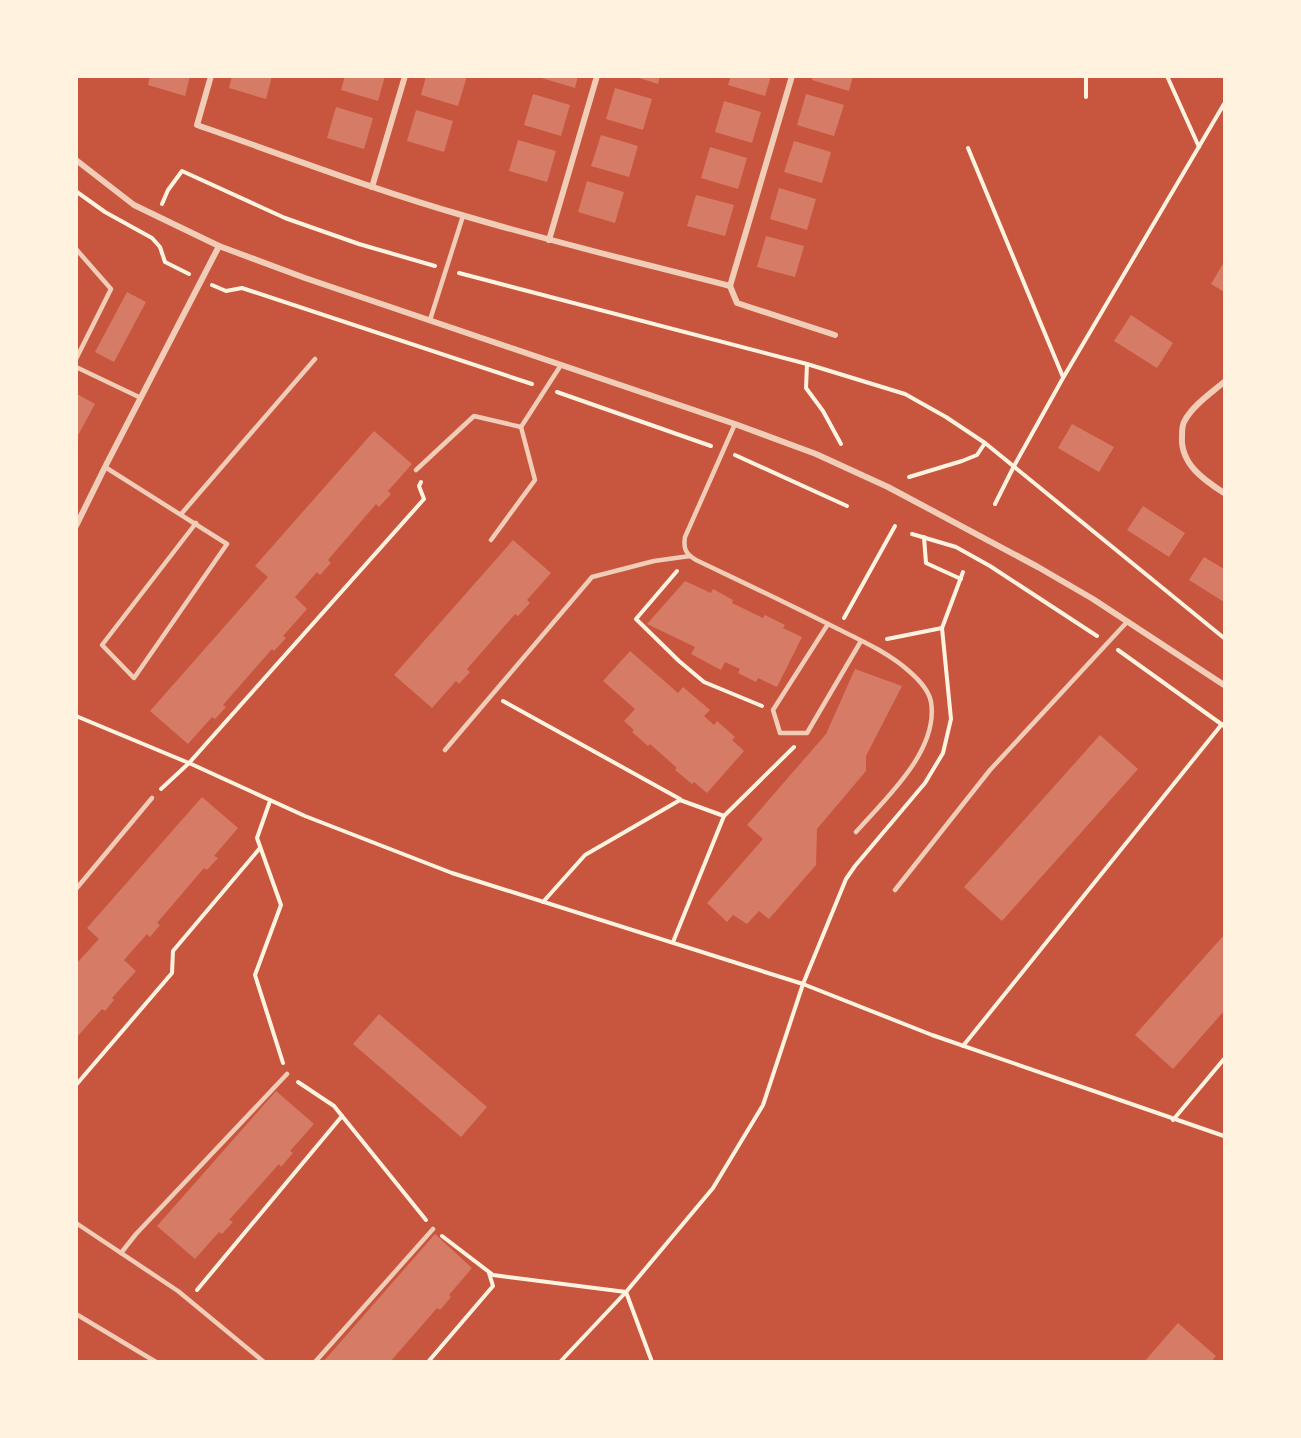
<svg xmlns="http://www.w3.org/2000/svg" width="1301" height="1438" font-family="'Work Sans',sans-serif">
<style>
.building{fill:#d67c66}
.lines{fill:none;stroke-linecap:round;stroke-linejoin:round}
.path{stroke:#fff3e0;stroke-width:4}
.service{stroke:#f1ccb7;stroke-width:4.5}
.minor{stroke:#f1ccb7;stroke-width:6}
</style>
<rect width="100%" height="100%" fill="#c8553d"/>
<!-- building -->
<g class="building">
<polygon points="150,76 190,76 185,96 148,85"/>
<polygon points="232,76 272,76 266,99 229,88"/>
<polygon points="345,76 385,76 378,101 341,90"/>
<polygon points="426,76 467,76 458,106 421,95"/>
<polygon points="535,76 578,76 575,88"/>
<polygon points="633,76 660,76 658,84"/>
<polygon points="731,76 771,76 765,96 728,85"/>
<polygon points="813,76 853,76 849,91 812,80"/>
<polygon points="615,88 652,99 643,130 606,119"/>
<polygon points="533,94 570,105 561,136 524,125"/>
<polygon points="806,94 844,105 834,136 797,125"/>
<polygon points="724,101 761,112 752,143 715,132"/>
<polygon points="336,107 373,118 364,149 327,138"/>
<polygon points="416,110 453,121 444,152 407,141"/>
<polygon points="601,135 638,146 629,177 591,166"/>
<polygon points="518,140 556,151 547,182 509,171"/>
<polygon points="794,141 831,152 822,183 784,172"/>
<polygon points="710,147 747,158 738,189 701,178"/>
<polygon points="587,181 624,192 615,223 578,212"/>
<polygon points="779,188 816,199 807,230 770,219"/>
<polygon points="696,195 734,205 725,236 687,226"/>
<polygon points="766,236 804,246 795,277 757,267"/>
<polygon points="1224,262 1224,292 1211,284"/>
<polygon points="127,292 146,302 114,362 95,352"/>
<polygon points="1131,315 1173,343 1157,368 1114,341"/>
<polygon points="77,394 95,404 76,439 76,396"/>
<polygon points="1072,424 1114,447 1099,472 1058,448"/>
<polygon points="374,431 412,464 388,491 391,494 379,507 376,504 328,560 331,563 320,575 317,572 295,597 307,609 283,636 286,638 274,651 272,649 223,705 226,707 215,719 212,717 188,744 150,711 268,577 255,566"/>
<polygon points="1143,506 1185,533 1169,557 1127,530"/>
<polygon points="513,540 551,573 527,600 530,603 518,616 515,614 467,669 470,672 459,684 456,681 432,708 394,675"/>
<polygon points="1204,557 1224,569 1224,602 1189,580"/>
<polygon points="685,581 711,593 713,589 733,600 732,603 763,618 765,615 785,625 783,628 802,637 777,687 758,678 756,682 738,673 740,669 725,662 721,670 691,654 695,647 647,624"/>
<polygon points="630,651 678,693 683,687 710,710 704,716 714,725 717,721 735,737 732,740 744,751 707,793 694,782 692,784 675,770 677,768 650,744 648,746 632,732 634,730 624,721 635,709 603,681"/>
<polygon points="855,669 902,686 866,756 866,771 817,829 816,865 769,919 759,911 747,924 733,915 727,922 707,903 763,839 747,825 826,734"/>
<polygon points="1100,735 1138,769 1002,921 964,887"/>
<polygon points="202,797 238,828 214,856 218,858 207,870 204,868 157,923 160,925 150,937 147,934 124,960 136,971 112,998 114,1000 105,1011 102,1009 76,1038 76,964 99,939 87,928"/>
<polygon points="1224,935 1224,1011 1173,1069 1135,1035"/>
<polygon points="379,1014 487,1107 461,1137 353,1044"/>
<polygon points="276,1091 314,1124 290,1151 293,1153 281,1167 279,1164 229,1220 233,1222 222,1234 219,1232 195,1259 157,1226"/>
<polygon points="435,1234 472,1268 449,1295 451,1297 440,1310 437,1308 390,1362 323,1362"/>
<polygon points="1178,1323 1216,1356 1211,1362 1144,1362"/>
</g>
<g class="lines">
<!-- path -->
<g class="path">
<polyline points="1167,76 1199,147"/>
<polyline points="1086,97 1086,76"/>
<polyline points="968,148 1063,377"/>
<polyline points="77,192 105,212 152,238 160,247 165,262 189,274"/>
<polyline points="162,204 168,190 182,171 285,218 359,244 435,266"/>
<polyline points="459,273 807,364 905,394 946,417 985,443 1224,638"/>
<polyline points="212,285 226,291 242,288 532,384"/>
<polyline points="807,364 806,388 823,411 841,444"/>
<polyline points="557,392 711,446"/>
<polyline points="735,455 847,506"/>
<polyline points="909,477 962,461 977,455 985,443"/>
<polyline points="995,504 1014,466 1063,378 1224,104"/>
<polyline points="912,534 956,547 990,566 1097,636"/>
<polyline points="924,537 926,563 961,579"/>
<polyline points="677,571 636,619 679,661 704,682 762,706"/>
<polyline points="844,618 895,526"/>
<polyline points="887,639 942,628"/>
<polyline points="1118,650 1224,726"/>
<polyline points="503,701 680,799"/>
<polyline points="76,716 189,763 305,816 452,873 803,984 932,1035 1224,1136"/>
<polyline points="161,789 189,763 424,499 419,486 421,482"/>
<polyline points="270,801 257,838 281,905 255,975 283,1063"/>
<polyline points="543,902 585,855 680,800 724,816 794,747"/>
<polyline points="673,942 724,816"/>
<polyline points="963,1046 1222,724"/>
<polyline points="298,1082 334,1106 426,1220"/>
<polyline points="76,1085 172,973 173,951 260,848"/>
<polyline points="1173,1120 1224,1059"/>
<polyline points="442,1236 493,1275 626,1292 652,1362"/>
<polyline points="197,1290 342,1116"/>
<polyline points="428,1362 493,1286 489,1273"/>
<polyline points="560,1362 626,1292 713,1188 763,1105 803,984 846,879 855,866 925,783 943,753 951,719 942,628 963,572"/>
</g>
<!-- service -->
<g class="service">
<polyline points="76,249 111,289 76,359"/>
<polyline points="430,320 463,216"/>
<polyline points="76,367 141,398"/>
<path d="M 735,424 L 685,537 C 683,549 686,554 696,560 C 742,582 787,603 832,626 C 858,639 888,652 910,672 C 918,679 929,691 931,702 C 939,751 885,799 856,832"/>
<polyline points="105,467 227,544 134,678 102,645 196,523"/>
<polyline points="416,470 474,416 521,427"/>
<polyline points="182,513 315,359"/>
<polyline points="491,540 535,480 521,427 561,365"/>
<polyline points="828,624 773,710 780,733 807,733 861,641"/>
<polyline points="445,750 592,577 654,561 690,556"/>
<polyline points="76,889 152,798"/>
<polyline points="895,890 990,770 1127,622"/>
<polyline points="76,1223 178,1291 264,1362"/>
<polyline points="121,1253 136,1234 287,1074"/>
<polyline points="76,1314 156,1362"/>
<polyline points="315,1362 433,1229"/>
</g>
<!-- minor -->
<g class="minor">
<path d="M 211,76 L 197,125 C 286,156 374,190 465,216 C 553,242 641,263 730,286"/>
<polyline points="76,160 134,205 219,246 305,278 735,424 816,454 888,487 1038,567 1093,599 1224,685"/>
<polyline points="372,187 405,76"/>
<polyline points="549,240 597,76"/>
<polyline points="730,286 792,76"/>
<polyline points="730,286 737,303 835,335"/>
<path d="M 1224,382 C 1211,393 1192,406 1184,422 C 1182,426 1182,431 1182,436 C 1180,464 1204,480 1224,493"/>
<polyline points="76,526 105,467 219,246"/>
</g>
</g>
<!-- border -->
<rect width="1301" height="1438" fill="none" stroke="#fff3e0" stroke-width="156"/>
</svg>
